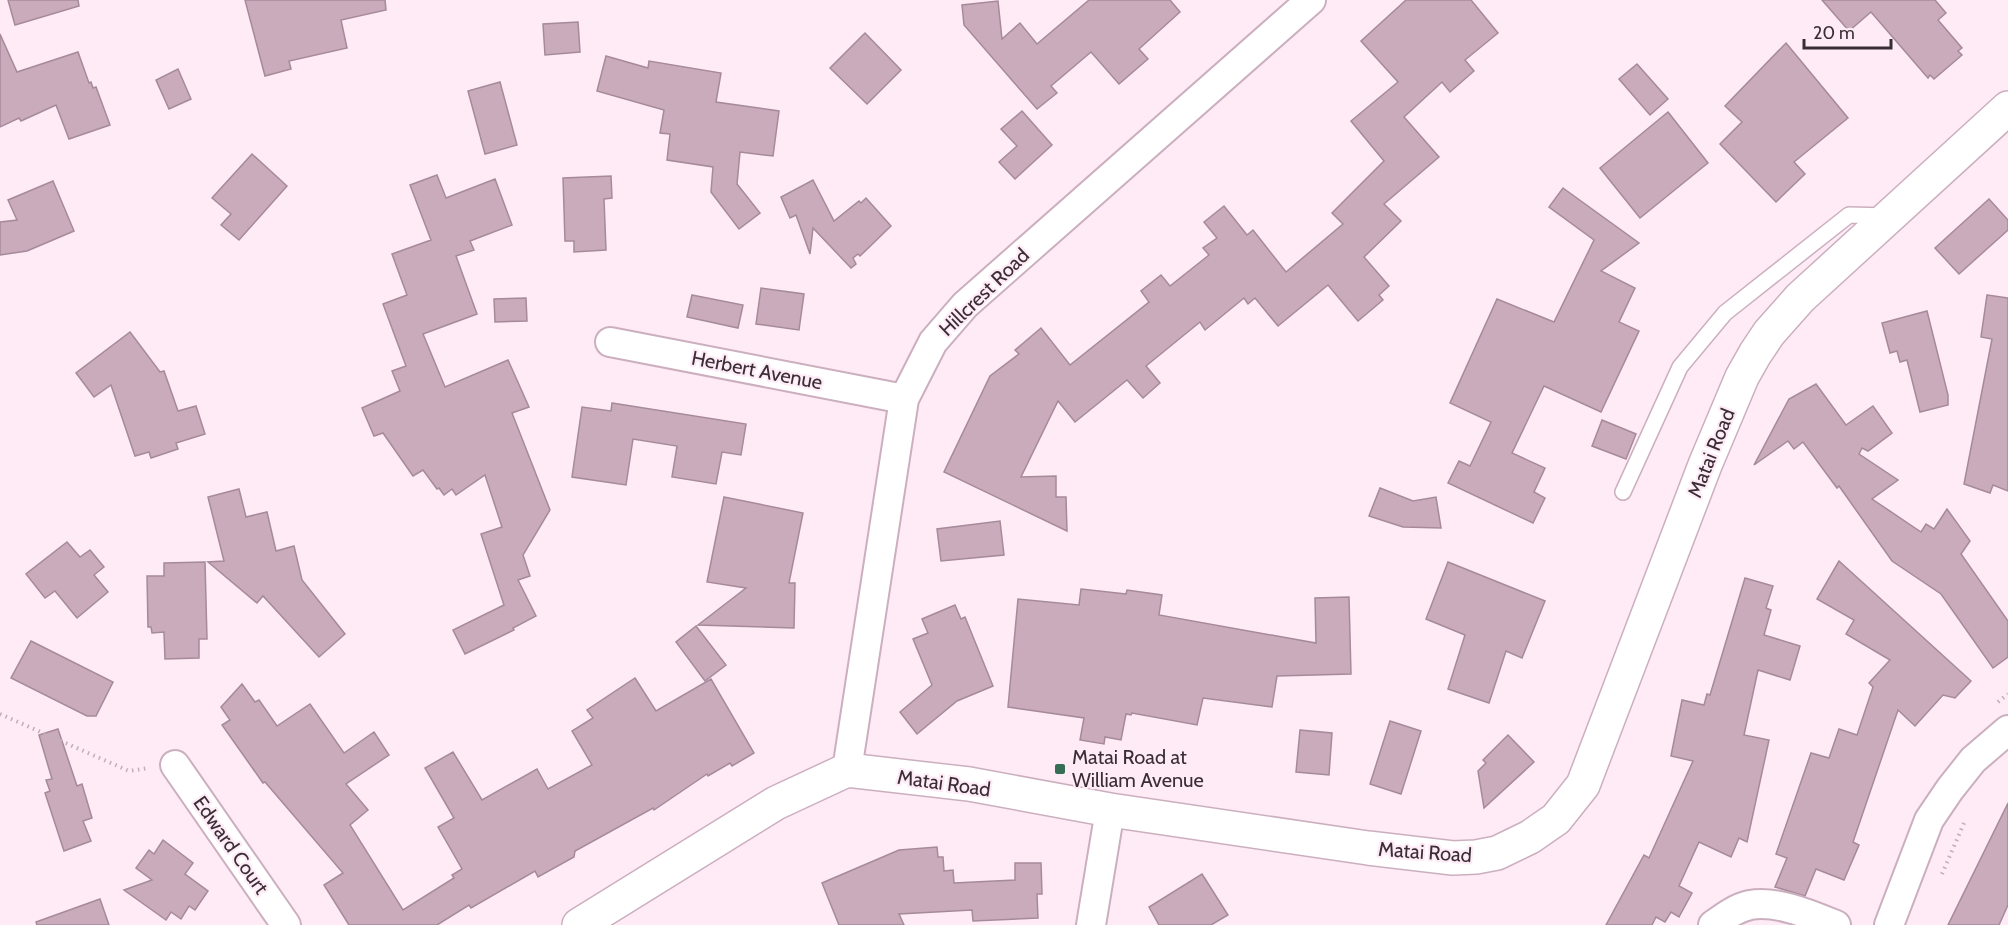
<svg xmlns="http://www.w3.org/2000/svg" width="2008" height="925" font-family="Cabin,sans-serif">
<style>
.building{fill:#c9abbc;stroke:#a68a9a;stroke-width:1.5}
.lines{fill:none;stroke-linecap:round;stroke-linejoin:round}
.lane-casing{stroke:#ccafbf;stroke-width:18}
.street-casing{stroke:#ccafbf;stroke-width:32}
.secondary-casing{stroke:#ccafbf;stroke-width:36}
.path{stroke:#c0afb9;stroke-width:4;stroke-dasharray:1.5 4.5;stroke-linecap:butt}
.lane{stroke:#fff;stroke-width:15}
.street{stroke:#fff;stroke-width:28}
.secondary{stroke:#fff;stroke-width:33}
.poi-dot{fill:#366e55;stroke:#feebf6;stroke-width:2}
.labels{text-anchor:middle;stroke-width:4.5;stroke-linejoin:round;paint-order:stroke}
.street-label{font-size:20px;fill:#392e34;stroke:#feebf6}
.poi-label{font-size:20px;fill:#392e34;stroke:#feebf6;text-anchor:start}
</style>
<rect width="100%" height="100%" fill="#feebf6"/>
<!-- building -->
<g class="building">
<polygon points="8,0 78,0 79,6 15,25"/>
<polygon points="245,0 385,0 386,10 341,20 347,48 289,61 291,69 265,76"/>
<polygon points="1089,0 1170,0 1180,12 1139,49 1148,59 1119,84 1091,52 1051,86 1057,93 1037,109 964,25 962,5 998,1 1002,39 1020,23 1037,44"/>
<polygon points="1406,0 1471,0 1498,33 1465,60 1474,71 1450,92 1442,82 1404,117 1439,157 1384,204 1401,221 1364,257 1389,286 1379,295 1383,300 1358,321 1328,285 1278,326 1255,298 1248,304 1244,298 1205,330 1200,322 1146,366 1160,383 1143,398 1127,380 1075,422 1058,401 1021,477 1056,476 1056,497 1066,497 1067,531 944,472 990,376 1019,354 1015,350 1041,328 1070,365 1149,302 1141,291 1161,275 1170,286 1209,255 1203,248 1217,238 1204,222 1224,206 1247,235 1253,230 1286,272 1343,224 1332,213 1384,161 1351,121 1398,82 1361,41"/>
<polygon points="1822,0 1935,0 1946,13 1938,20 1962,48 1958,51 1962,55 1934,79 1930,75 1928,78 1871,12 1849,31"/>
<polygon points="578,22 580,52 545,55 543,24"/>
<polygon points="865,33 901,70 867,104 830,68"/>
<polygon points="0,34 17,72 78,52 89,83 91,82 93,88 96,87 110,125 69,139 56,105 21,121 19,118 0,127"/>
<polygon points="1786,43 1848,118 1794,162 1805,174 1776,202 1720,144 1742,122 1725,106"/>
<polygon points="606,56 648,68 649,61 721,73 716,102 779,111 773,156 740,152 737,184 760,213 739,229 711,192 713,167 667,160 670,134 660,133 664,110 597,91"/>
<polygon points="1637,64 1668,99 1650,115 1619,79"/>
<polygon points="178,69 191,99 169,109 156,80"/>
<polygon points="500,82 517,145 485,154 468,91"/>
<polygon points="1022,111 1052,145 1015,179 999,162 1017,146 1001,129"/>
<polygon points="1668,112 1708,163 1640,218 1600,168"/>
<polygon points="252,154 287,186 239,240 221,225 231,214 212,198"/>
<polygon points="437,175 446,198 495,179 512,225 470,241 474,250 456,256 477,314 423,334 445,387 508,360 529,407 512,413 550,510 523,555 530,576 518,580 536,616 513,628 514,630 465,654 453,630 504,605 481,534 502,527 485,475 456,495 452,489 444,495 439,488 437,489 423,470 413,476 383,433 374,436 362,408 400,391 392,371 406,366 383,304 407,295 392,254 431,240 410,185"/>
<polygon points="611,176 612,198 604,199 606,250 574,252 574,241 565,241 563,178"/>
<polygon points="813,180 834,221 859,201 861,203 866,198 891,226 860,256 858,254 853,258 856,264 851,268 813,228 810,254 796,215 790,218 781,197"/>
<polygon points="53,181 74,231 27,251 0,255 0,222 17,220 8,200"/>
<polygon points="1563,188 1639,243 1601,271 1635,288 1619,322 1639,331 1601,412 1544,386 1512,453 1545,468 1534,492 1545,498 1533,523 1448,483 1459,461 1470,466 1491,422 1450,403 1497,299 1554,322 1594,240 1549,207"/>
<polygon points="1989,199 2008,220 2008,230 1959,274 1935,248"/>
<polygon points="761,288 804,294 799,330 756,324"/>
<polygon points="692,295 743,305 738,328 687,317"/>
<polygon points="1987,295 2008,298 2008,491 1993,485 1990,493 1964,484 1992,339 1981,337"/>
<polygon points="526,298 527,321 495,322 494,299"/>
<polygon points="1927,311 1948,395 1948,405 1920,412 1907,360 1900,362 1897,351 1890,353 1882,323"/>
<polygon points="130,332 160,372 164,371 178,411 196,406 205,434 176,443 178,449 151,458 149,452 135,456 111,385 94,397 76,373"/>
<polygon points="1816,384 1846,425 1873,406 1892,433 1868,451 1862,448 1859,454 1898,480 1872,499 1921,532 1926,524 1934,529 1947,509 1970,541 1961,554 2008,621 2008,657 1993,668 1941,594 1892,561 1839,486 1837,488 1803,442 1794,449 1788,441 1754,465 1789,399"/>
<polygon points="612,403 746,424 741,455 722,452 716,484 672,477 677,446 633,439 626,485 572,477 582,407 611,411"/>
<polygon points="1602,420 1636,434 1626,459 1592,446"/>
<polygon points="1380,488 1413,501 1436,497 1441,528 1403,527 1369,516"/>
<polygon points="239,489 246,517 267,512 276,551 294,546 302,580 345,634 319,657 263,596 257,603 208,562 224,561 208,497"/>
<polygon points="724,497 803,513 789,583 795,583 794,628 698,625 746,588 707,582"/>
<polygon points="1000,521 1004,555 941,561 937,529"/>
<polygon points="67,542 80,557 90,550 104,567 94,575 108,592 77,618 55,591 45,598 26,574"/>
<polygon points="1839,561 1971,681 1955,698 1943,695 1915,726 1898,710 1853,842 1859,845 1844,880 1816,869 1805,896 1775,887 1787,858 1776,854 1811,753 1829,758 1839,729 1857,735 1873,687 1869,683 1890,660 1846,634 1854,620 1817,599"/>
<polygon points="205,562 207,639 199,639 199,658 165,659 164,632 152,633 151,627 148,627 147,576 164,576 164,563"/>
<polygon points="1448,562 1545,601 1522,658 1506,651 1489,703 1448,689 1465,635 1426,619"/>
<polygon points="1745,578 1773,586 1766,608 1771,610 1764,635 1800,646 1790,680 1758,670 1744,735 1769,740 1747,842 1739,838 1731,857 1699,842 1679,886 1692,893 1679,917 1671,912 1665,922 1656,917 1652,925 1606,925 1644,855 1649,858 1693,761 1671,756 1682,700 1704,705 1707,694 1710,695"/>
<polygon points="1081,589 1126,594 1127,590 1162,595 1159,615 1316,643 1315,598 1349,597 1351,674 1277,676 1272,707 1203,698 1197,725 1132,713 1131,715 1126,714 1121,740 1105,737 1104,744 1080,740 1084,718 1008,707 1018,599 1079,605"/>
<polygon points="955,605 961,619 965,617 993,686 957,701 917,734 900,712 932,685 913,639 928,633 922,619"/>
<polygon points="696,626 726,665 705,681 676,642"/>
<polygon points="31,641 113,682 96,716 87,716 11,678"/>
<polygon points="635,678 656,711 711,679 754,753 732,766 730,763 708,776 707,774 654,810 653,808 575,851 574,857 538,877 535,871 471,908 469,905 437,925 349,925 324,885 343,873 265,782 263,783 222,725 230,720 221,707 242,684 255,702 259,700 277,726 310,704 344,753 374,732 389,755 346,784 368,810 350,825 403,910 454,878 452,875 462,869 438,827 454,818 425,768 453,752 482,800 537,769 548,789 592,765 572,731 593,718 587,710"/>
<polygon points="1390,721 1421,731 1401,794 1370,784"/>
<polygon points="58,729 77,786 82,784 92,818 83,821 91,841 64,851 45,793 50,791 46,780 52,779 39,735"/>
<polygon points="1300,730 1332,733 1329,775 1296,772"/>
<polygon points="1508,735 1534,762 1484,808 1478,771 1486,763 1483,760"/>
<polygon points="2008,803 2008,905 1999,925 1948,925"/>
<polygon points="163,840 193,863 185,874 208,891 195,910 189,906 181,919 171,912 166,920 124,890 152,880 136,868 149,850 154,854"/>
<polygon points="937,847 938,857 943,857 944,871 953,870 954,883 1015,880 1015,863 1041,863 1042,894 1037,894 1038,918 973,921 972,910 899,914 904,925 839,925 822,883 899,850"/>
<polygon points="1202,874 1228,915 1211,925 1159,925 1149,907"/>
<polygon points="100,899 109,925 37,925 36,922"/>
</g>
<g class="lines">
<defs>
<polyline id="lane" points="1623,492 1680,367 1725,313 1849,215 1887,216"/>
<g id="street">
<polyline points="610,342 904,399"/>
<polyline points="175,765 286,925"/>
<polyline points="847,770 904,399 933,342 965,305 1311,0"/>
<polyline points="1091,925 1110,810"/>
<path d="M 1713,925 C 1724,917 1736,908 1750,905 C 1777,900 1811,915 1836,925"/>
<polyline points="1889,925 1929,820 1950,789 1973,760 2008,730"/>
</g>
<polyline id="secondary" points="579,925 776,803 847,770 969,784 1110,810 1368,848 1453,858 1476,857 1497,853 1530,837 1556,819 1583,785 1705,465 1742,377 1755,354 1769,333 1800,298 2008,108"/>
</defs>
<!-- lane casing -->
<use href="#lane" class="lane-casing"/>
<!-- street casing -->
<use href="#street" class="street-casing"/>
<!-- secondary casing -->
<use href="#secondary" class="secondary-casing"/>
<!-- path -->
<g class="path">
<polyline points="1998,702 2008,694"/>
<polyline points="0,714 129,771 149,768"/>
<polyline points="1942,874 1964,823"/>
</g>
<!-- lane -->
<use href="#lane" class="lane"/>
<!-- street -->
<use href="#street" class="street"/>
<!-- secondary -->
<use href="#secondary" class="secondary"/>
</g>
<!-- markers -->
<rect class="poi-dot" x="1054" y="763" width="12" height="12" rx="3"/>
<g class="labels">
<!-- street labels -->
<g class="street-label">
<text transform="translate(984 292) rotate(-44)" y="7">Hillcrest Road</text>
<text transform="translate(757 370) rotate(11)" y="7">Herbert Avenue</text>
<text transform="translate(1711 453) rotate(-68)" y="7">Matai Road</text>
<text transform="translate(944 783) rotate(8)" y="7">Matai Road</text>
<text transform="translate(231 845) rotate(55)" y="7">Edward Court</text>
<text transform="translate(1425 852) rotate(4)" y="7">Matai Road</text>
</g>
<!-- poi labels -->
<g class="poi-label">
<text x="1072" y="764">Matai Road at<tspan x="1072" dy="23">William Avenue</tspan></text>
</g>
</g>
<!-- scale -->
<path d="M1804 39v9h87v-9" fill="none" stroke="#392e34" stroke-width="3"/>
<text x="1813" y="39" font-size="18" fill="#392e34" stroke="#feebf6" stroke-width="4.5" paint-order="stroke">20 m</text>
</svg>
